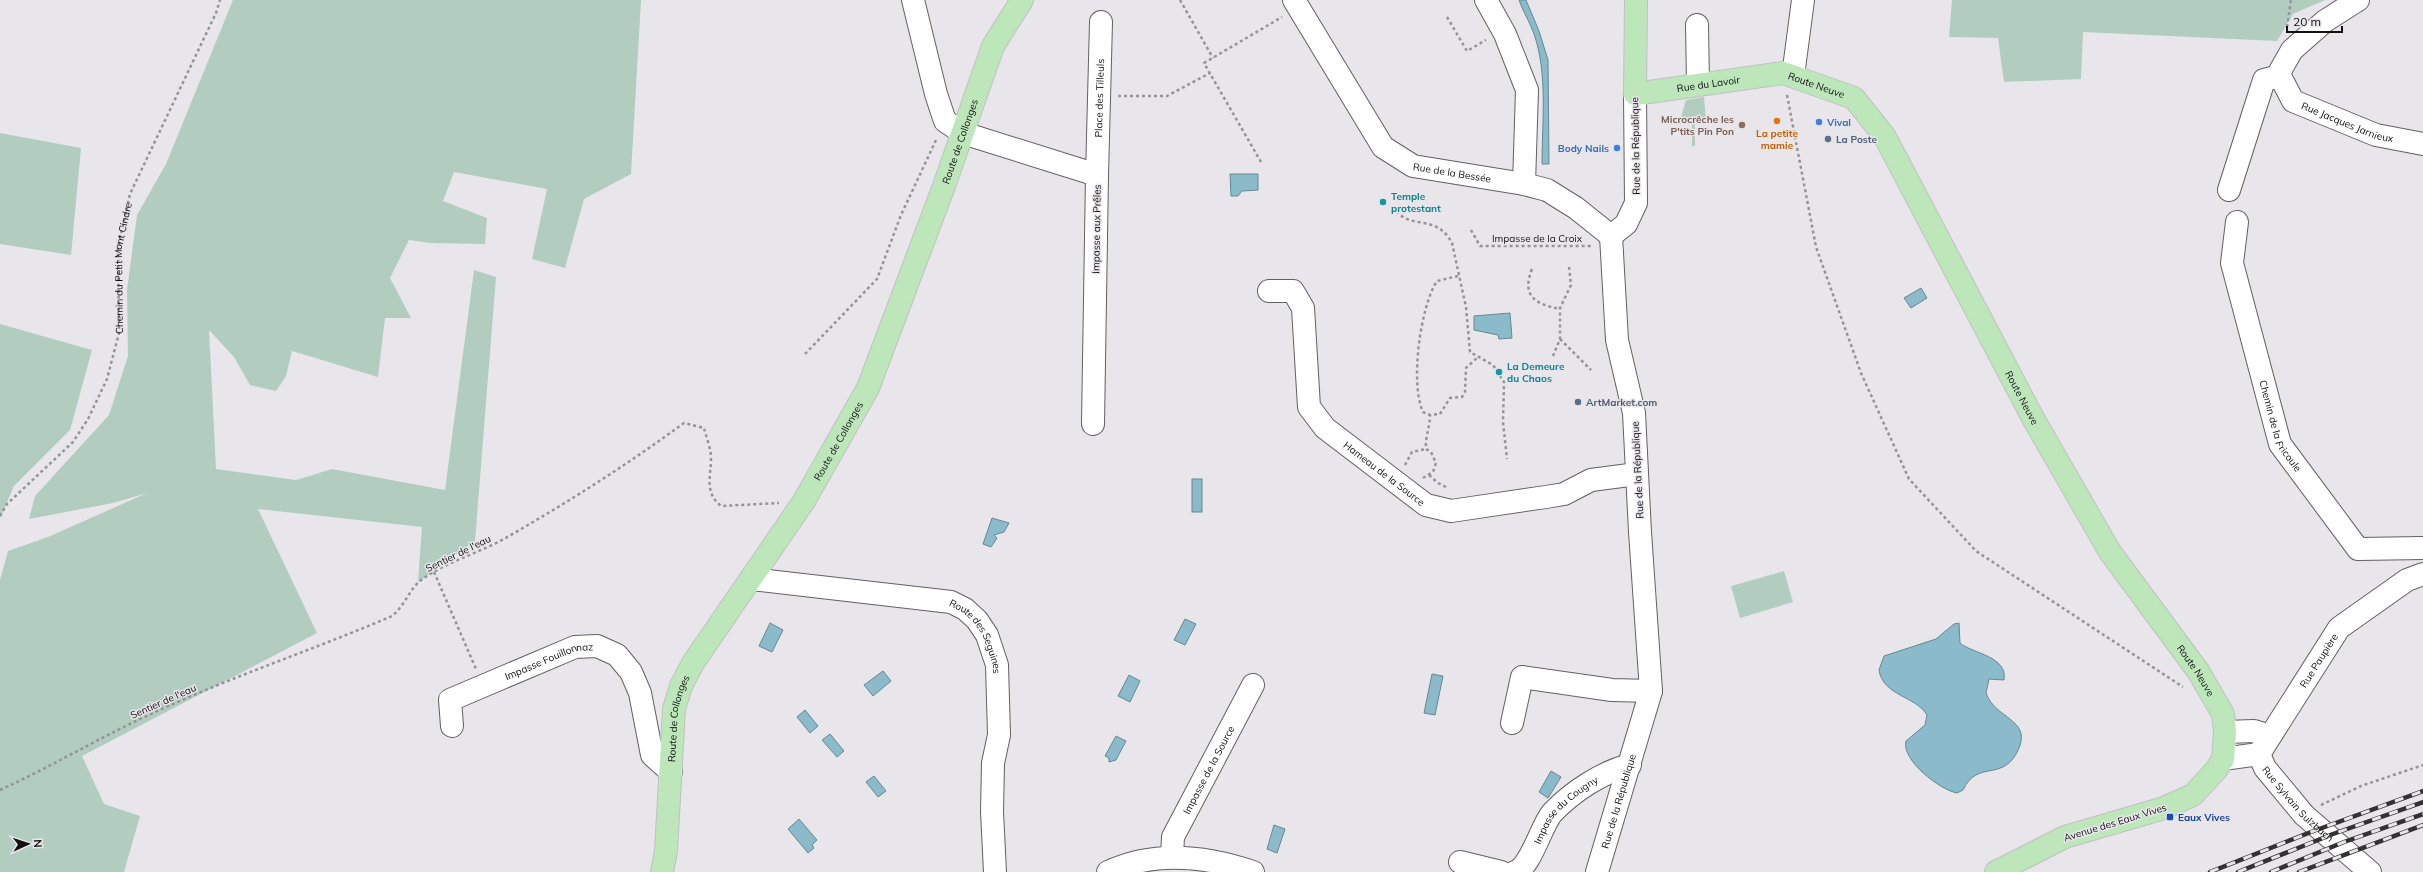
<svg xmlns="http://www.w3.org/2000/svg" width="2423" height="872" font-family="Mulish,sans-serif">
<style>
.green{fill:#b2cdc0}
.water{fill:#8bbacb;stroke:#668793}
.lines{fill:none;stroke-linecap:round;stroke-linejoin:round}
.minor-casing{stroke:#626063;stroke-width:24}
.major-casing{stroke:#c1c1c1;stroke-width:24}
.path{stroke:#949396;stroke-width:2.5;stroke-dasharray:3 3;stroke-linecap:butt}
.minor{stroke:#fff;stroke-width:22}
.major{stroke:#bde6bb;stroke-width:22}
.rail-casing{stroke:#323233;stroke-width:4.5}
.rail{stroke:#e8e6ea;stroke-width:3;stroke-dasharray:9;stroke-linecap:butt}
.food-dot{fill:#e8710a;stroke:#e8e6ea;stroke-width:1.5}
.shop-dot{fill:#3f7fe0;stroke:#e8e6ea;stroke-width:1.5}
.education-dot{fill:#8d6e63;stroke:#e8e6ea;stroke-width:1.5}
.service-dot{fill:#5c6f8a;stroke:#e8e6ea;stroke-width:1.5}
.culture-dot{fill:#0f9aa8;stroke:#e8e6ea;stroke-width:1.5}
.transit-dot{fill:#1a4fb4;stroke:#e8e6ea;stroke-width:1.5}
.labels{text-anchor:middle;stroke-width:3;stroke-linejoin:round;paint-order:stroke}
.street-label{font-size:10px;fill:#101011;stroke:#e8e6ea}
.education-label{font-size:10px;font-weight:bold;fill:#785e54;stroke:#e8e6ea;text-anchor:end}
.shop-label{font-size:10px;font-weight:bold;fill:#366cbe;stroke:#e8e6ea;text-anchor:start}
.food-label{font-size:10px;font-weight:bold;fill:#c56008;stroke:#e8e6ea}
.service-label{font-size:10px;font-weight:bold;fill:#4e5e75;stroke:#e8e6ea;text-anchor:start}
.culture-label{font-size:10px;font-weight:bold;fill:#0d838f;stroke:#e8e6ea;text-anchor:start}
.transit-label{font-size:10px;font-weight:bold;fill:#164399;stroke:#e8e6ea;text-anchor:start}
</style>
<rect width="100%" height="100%" fill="#e8e6ea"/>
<!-- green -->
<g class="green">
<polygon points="233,0 641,0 631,174 584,199 565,268 532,259 547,189 454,172 443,201 487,218 485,244 430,243 409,240 390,278 411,318 385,318 378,377 292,351 286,376 276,391 250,385 234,357 209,330 216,469 296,480 332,469 445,490 474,270 496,277 475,541 418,582 422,527 258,509 317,633 82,756 104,804 140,816 124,872 0,872 0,580 8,551 48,537 147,493 113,503 29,519 35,496 109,415 128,356 127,290 137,215 166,164"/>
<polygon points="1952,0 2325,0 2293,14 2277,41 2083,32 2081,79 2004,82 1998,38 1949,37"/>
<polygon points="1704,97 1706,121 1695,122 1695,146 1692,146 1692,124 1679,124 1686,100"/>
<polygon points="0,133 81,148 71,255 0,244"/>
<polygon points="0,324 92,350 70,430 14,486 0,518"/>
<polygon points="1784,571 1793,602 1740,618 1731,586"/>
</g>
<!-- water -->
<g class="water">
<path d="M 1519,0 L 1526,0 L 1539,31 L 1548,60 L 1549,164 L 1542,164 C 1542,122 1548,74 1534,34 C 1530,22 1523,12 1519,0 Z"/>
<polygon points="1230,174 1258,174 1258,190 1242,191 1238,196 1231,196"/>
<polygon points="1921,288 1927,298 1911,308 1904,298"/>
<polygon points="1510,313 1512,338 1499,339 1498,335 1474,330 1474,316"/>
<rect x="1192" y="479" width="10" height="33"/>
<polygon points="992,518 1009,523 1004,532 994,535 997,538 991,547 983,544"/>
<polygon points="1185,619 1196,624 1185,645 1174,640"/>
<polygon points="770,623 783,630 772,652 759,646"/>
<path d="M 1959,623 L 1960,643 C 1973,654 2008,656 2004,680 L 1989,679 L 1986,693 C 1995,719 2031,719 2019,748 C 2004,784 1978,758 1963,790 L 1957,793 C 1940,790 1901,760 1906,741 L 1925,725 L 1927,715 C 1916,696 1883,696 1879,670 L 1884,656 L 1936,639 L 1954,624 Z"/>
<polygon points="883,671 891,681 873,696 864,685"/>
<polygon points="1432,674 1443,676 1435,715 1424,713"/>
<polygon points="1129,675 1140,681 1130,702 1118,696"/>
<polygon points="805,710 818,726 810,733 797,717"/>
<polygon points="830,734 844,751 837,757 822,740"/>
<polygon points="1116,736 1126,741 1116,760 1109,762 1109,758 1105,756"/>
<polygon points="1551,771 1561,777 1548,798 1539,792"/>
<polygon points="874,776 886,791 878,797 866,782"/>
<polygon points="799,819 817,840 812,845 814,848 808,853 788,829"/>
<polygon points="1274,825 1285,829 1277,853 1267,849"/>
</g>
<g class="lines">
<defs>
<g id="minor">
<polyline points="913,0 936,94 945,121 963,133 1097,175 1093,424"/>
<path id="s2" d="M 1294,0 L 1383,147 L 1413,166 L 1524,184 L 1547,190 L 1576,208 L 1611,236"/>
<polyline points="1486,0 1505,34 1527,90 1524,184"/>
<path id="s3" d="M 2358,0 L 2325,21 L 2292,50 L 2280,71 L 2280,76 L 2293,101 L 2376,135 L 2423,144"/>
<polyline points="1697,25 1698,84"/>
<polyline points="1793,76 1803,0"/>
<path id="s4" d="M 1097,175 L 1101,22"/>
<polyline points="2229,190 2264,80 2280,76"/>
<path id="s5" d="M 2237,222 L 2232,263 L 2280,444 L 2358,549 L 2423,548"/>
<polyline points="1611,236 1626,224 1636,203 1635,94"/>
<path id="s6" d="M 1269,291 L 1293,291 L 1303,308 L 1309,407 L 1325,428 L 1426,505 L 1451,511 L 1546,497 L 1564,494 L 1591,480 L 1637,474"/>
<path id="s7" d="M 751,579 L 951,602 L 965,609 L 977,620 L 987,635 L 997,665 L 999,735 L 993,763 L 992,812 L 995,872"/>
<polyline points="1512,723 1522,677 1612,690 1651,691"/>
<path id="s8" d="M 452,726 L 450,700 L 575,647 L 597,646 L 617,655 L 631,672 L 640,693 L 652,755 L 671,772"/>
<polyline points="2225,732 2254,731 2270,736"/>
<path id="s9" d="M 2259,754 L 2339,628 L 2407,580 L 2423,574"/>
<path id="s10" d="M 2259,754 L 2265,768 L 2304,815 L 2370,872"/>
<polyline points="2223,759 2259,754"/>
<path id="s11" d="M 1172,857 L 1173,837 L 1253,685"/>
<polyline points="1460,862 1501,872"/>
<path d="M 1108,872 C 1155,850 1206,856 1253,872"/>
<path id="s12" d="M 1515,872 C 1531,867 1541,826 1552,813 C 1572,792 1602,772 1630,765"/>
<path id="s13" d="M 1597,872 L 1651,691 L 1640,532 L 1634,413 L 1617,340 L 1611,236"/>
</g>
<g id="major">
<path id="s14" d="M 1636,0 L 1635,94 L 1783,73 L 1854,98 L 1885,137 L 2034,420 L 2110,552 L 2198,671 L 2223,714 L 2225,732 L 2223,759 L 2216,770 L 2193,795 L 2164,808 L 2065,837 L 1996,872"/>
<path id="s15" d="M 662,872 L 666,851 L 674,709 L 681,686 L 693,663 L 804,501 L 868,388 L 944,186 L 993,46 L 1022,0"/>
</g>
</defs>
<!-- minor casing -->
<use href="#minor" class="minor-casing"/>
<!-- major casing -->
<use href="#major" class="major-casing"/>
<!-- path -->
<g class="path">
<polyline points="1180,0 1213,58"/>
<polyline points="1447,17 1467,51 1486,40"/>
<polyline points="2287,27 2291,0"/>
<polyline points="1787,95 1816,247 1861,373 1909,479 1976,551 2183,687"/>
<polyline points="1118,96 1167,96 1210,73"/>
<polyline points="1261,162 1204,63 1282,17"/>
<path d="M 1397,211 C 1410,230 1436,213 1452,243 L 1466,307 L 1470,352 L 1493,365 L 1504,382 L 1503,422 L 1507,459"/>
<polyline points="1471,230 1480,246 1591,246"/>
<path d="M 1532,269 C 1521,297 1536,304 1560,309"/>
<path d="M 1458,276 L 1437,281 C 1420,307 1410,384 1423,412 L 1430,415 L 1440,414 L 1450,398 L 1462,397 L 1465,392 L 1466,368 L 1478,357"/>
<polyline points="1560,339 1591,370"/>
<polyline points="805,354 877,279 901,215 937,138"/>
<polyline points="1553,356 1560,339 1560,308 1571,285 1569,267"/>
<polyline points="1405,465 1412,452 1426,449"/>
<polyline points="1429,475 1438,483 1448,488"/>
<path d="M 1423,478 L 1433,472 L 1436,463 L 1431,452 L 1426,449 C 1425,436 1430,428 1430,415"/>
<path id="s1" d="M 0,516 L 7,504 L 73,442 L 88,419 L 107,379 L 119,333 L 118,247 L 130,194 L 216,13 L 220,0"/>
<polyline points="434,572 476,669"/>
<path d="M 0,790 C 59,763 114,729 173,704 C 245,672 320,647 392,616 C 404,607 409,590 420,581 C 446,561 481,553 509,536 C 570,501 628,464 684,423 L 704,428 C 706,437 711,448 711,458 C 711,477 704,492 721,506 L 779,503"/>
<polyline points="2321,805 2361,786 2423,765"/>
</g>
<!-- minor -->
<use href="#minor" class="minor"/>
<!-- major -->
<use href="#major" class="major"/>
<defs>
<g id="rail">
<polyline points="2210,872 2311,832 2423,791"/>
<polyline points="2238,872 2333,834 2423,802"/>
<polyline points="2271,872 2344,842 2423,814"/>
<polyline points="2299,872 2423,825"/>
</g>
</defs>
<!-- rail casing -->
<use href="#rail" class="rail-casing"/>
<!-- rail -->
<use href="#rail" class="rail"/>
</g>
<!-- markers -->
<circle class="food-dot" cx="1777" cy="121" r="4"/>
<g class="shop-dot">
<circle cx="1819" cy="122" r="4"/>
<circle cx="1617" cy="148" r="4"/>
</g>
<circle class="education-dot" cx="1742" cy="125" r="4"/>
<g class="service-dot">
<circle cx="1828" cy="139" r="4"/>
<circle cx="1578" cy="402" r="4"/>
</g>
<g class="culture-dot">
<circle cx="1383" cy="202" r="4"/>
<circle cx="1499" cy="372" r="4"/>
</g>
<rect class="transit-dot" x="2166" y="813" width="8" height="8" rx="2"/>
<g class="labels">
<!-- street labels -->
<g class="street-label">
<text dy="4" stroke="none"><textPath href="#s14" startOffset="168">Rue du Lavoir</textPath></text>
<text dy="4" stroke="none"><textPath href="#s14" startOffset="279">Route Neuve</textPath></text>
<text dy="4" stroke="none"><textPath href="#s4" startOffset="77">Place des Tilleuls</textPath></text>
<text dy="4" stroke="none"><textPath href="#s3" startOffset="199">Rue Jacques Jarnieux</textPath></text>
<text dy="4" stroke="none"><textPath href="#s15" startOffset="803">Route de Collonges</textPath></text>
<text transform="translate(1635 146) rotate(-91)" y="4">Rue de la République</text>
<text dy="4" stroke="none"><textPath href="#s2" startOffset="247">Rue de la Bessée</textPath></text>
<text transform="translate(1096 229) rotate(-89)" y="4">Impasse aux Prêles</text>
<text x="1537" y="242">Impasse de la Croix</text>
<text dy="4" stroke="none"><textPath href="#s1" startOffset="289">Chemin du Petit Mont Cindre</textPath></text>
<text dy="4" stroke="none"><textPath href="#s14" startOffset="663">Route Neuve</textPath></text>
<text dy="4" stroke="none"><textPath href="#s5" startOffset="212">Chemin de la Fricoule</textPath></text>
<text dy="4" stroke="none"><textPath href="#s15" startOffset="479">Route de Collonges</textPath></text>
<text transform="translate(1637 470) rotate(-93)" y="4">Rue de la République</text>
<text dy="4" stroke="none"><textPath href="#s6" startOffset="244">Hameau de la Source</textPath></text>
<text transform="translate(458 553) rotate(-26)" y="4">Sentier de l'eau</text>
<text dy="4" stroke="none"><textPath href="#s7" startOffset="246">Route des Seguines</textPath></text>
<text dy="4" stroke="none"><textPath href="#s9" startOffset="111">Rue Paupière</textPath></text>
<text dy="4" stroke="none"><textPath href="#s8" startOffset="133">Impasse Fouillonnaz</textPath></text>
<text dy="4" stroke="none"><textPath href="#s14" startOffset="987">Route Neuve</textPath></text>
<text transform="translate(163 701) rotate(-24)" y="4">Sentier de l'eau</text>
<text dy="4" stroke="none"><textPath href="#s15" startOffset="155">Route de Collonges</textPath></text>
<text dy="4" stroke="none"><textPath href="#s11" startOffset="96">Impasse de la Source</textPath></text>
<text dy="4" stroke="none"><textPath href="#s13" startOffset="74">Rue de la République</textPath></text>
<text dy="4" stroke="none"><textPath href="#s10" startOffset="64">Rue Sylvain Sulzbach</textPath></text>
<text dy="4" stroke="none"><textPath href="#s12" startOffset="82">Impasse du Cougny</textPath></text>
<text transform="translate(2115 822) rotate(-17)" y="4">Avenue des Eaux Vives</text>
</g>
<!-- education labels -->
<g class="education-label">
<text x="1734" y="123">Microcrêche les<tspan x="1734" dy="12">P'tits Pin Pon</tspan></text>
</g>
<!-- shop labels -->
<g class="shop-label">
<text x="1827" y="126">Vival</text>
<text x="1609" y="152" text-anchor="end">Body Nails</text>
</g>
<!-- food labels -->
<g class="food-label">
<text x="1777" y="137">La petite<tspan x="1777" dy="12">mamie</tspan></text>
</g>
<!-- service labels -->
<g class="service-label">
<text x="1836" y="143">La Poste</text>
<text x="1586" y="406">ArtMarket.com</text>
</g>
<!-- culture labels -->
<g class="culture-label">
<text x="1391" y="200">Temple<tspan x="1391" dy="12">protestant</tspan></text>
<text x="1507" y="370">La Demeure<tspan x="1507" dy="12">du Chaos</tspan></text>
</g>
<!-- transit labels -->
<g class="transit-label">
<text x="2178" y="821">Eaux Vives</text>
</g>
</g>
<!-- north arrow -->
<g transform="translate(28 844) rotate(87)" stroke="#e8e6ea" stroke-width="3" paint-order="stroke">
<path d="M0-3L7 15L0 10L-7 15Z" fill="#101011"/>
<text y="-6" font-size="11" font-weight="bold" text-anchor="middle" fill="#101011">N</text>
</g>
<!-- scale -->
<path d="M2287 26v6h55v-6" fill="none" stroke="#101011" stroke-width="2"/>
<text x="2293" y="26" font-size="12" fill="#101011" stroke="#e8e6ea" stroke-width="3" paint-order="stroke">20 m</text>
</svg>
